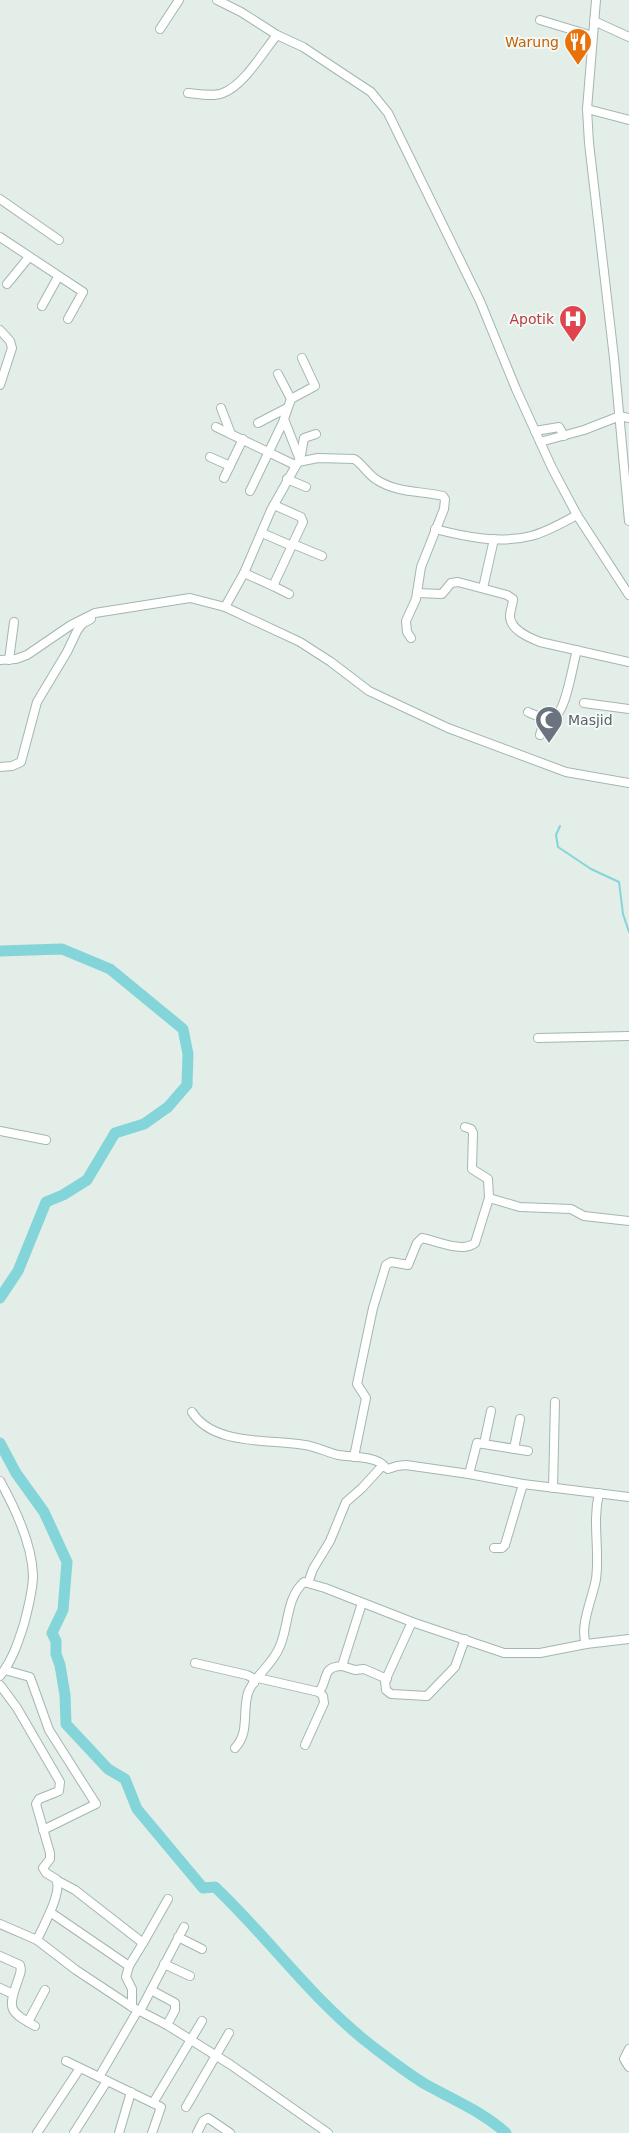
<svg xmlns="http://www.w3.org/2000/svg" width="629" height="2133" font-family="'DejaVu Sans',sans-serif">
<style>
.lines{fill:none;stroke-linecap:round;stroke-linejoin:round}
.stream{stroke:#84d5d9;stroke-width:2}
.river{stroke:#84d5d9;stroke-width:11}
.minor-casing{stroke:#a4b7ae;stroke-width:10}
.minor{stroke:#fff;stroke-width:8}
.labels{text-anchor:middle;stroke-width:4;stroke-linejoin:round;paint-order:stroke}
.food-label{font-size:14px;fill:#c56008;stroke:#f3faf6;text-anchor:end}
.health-label{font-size:14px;fill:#be3a42;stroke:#f3faf6;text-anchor:end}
.worship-label{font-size:14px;fill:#5b616d;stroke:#f3faf6;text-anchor:start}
</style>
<rect width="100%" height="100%" fill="#e2eee7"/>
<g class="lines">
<!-- stream -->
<polyline class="stream" points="560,826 556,835 558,847 591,869 619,882 623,914 629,932"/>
<!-- river -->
<g class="river">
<polyline points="0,951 62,949 110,969 183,1029 188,1054 187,1085 168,1107 144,1124 115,1133 87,1180 63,1195 46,1202 18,1271 0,1298"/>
<path d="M 0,1443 L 16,1473 L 44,1512 L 67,1562 L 63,1610 L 52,1633 L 56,1641 L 56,1654 L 60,1665 L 65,1695 L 66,1724 L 108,1769 L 125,1779 L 137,1809 L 203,1888 L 215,1887 C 269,1938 312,2000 372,2046 C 389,2059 407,2073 425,2084 C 452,2099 483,2112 506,2133"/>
</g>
<defs>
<g id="minor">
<polyline points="217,0 241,12 277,35 303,47 371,92 388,113 480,301 516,389 552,468 577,515 629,595"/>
<polyline points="596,0 587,109 589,143 614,358 629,521"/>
<polyline points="540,20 593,36"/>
<polyline points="594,21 629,37"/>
<polyline points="160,29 179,0"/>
<path d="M 188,93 C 199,94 213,97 223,93 C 244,85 263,52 277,35"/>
<polyline points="587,109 629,120"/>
<polyline points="0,199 59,240"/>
<polyline points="0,237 83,292 68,319"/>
<polyline points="7,284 29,257"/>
<polyline points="42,306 58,277"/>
<polyline points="0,330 10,341 12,348 0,385"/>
<polyline points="278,374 291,399"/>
<polyline points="221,408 231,434"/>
<polyline points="258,423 287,408"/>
<polyline points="216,427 295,465"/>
<polyline points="535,431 559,427 564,436"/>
<polyline points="540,442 584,430 620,416 629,418"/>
<polyline points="210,457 230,466"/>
<polyline points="300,460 284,419 291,399 315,386 302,358"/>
<polyline points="300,460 304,438 316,434"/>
<polyline points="224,478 243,439"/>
<polyline points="287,479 306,487"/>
<polyline points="250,491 284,420"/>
<path d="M 435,529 C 466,537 500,544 531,536 C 547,532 562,523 577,515"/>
<polyline points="262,533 292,546"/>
<polyline points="293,544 322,556"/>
<polyline points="244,573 273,586 303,522 301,517 274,505"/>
<polyline points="273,586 289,594"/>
<polyline points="483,588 494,539"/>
<path d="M 417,593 L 442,594 L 451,583 L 458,582 L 507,595 L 513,599 C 513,605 510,610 510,616 C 510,630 530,638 540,642 L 629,662"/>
<path d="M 225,607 L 244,573 L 271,510 L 298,462 L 318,458 L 354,459 C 362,463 367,474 377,480 C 397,493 422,491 443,496 L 445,499 L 444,509 L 421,567 L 416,599 L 406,621 L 407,632 L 411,638"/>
<polyline points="0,660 16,659 27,655 71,625 95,613 190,598 225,607 300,642 331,662 369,691 448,728 566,772 629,783"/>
<polyline points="9,660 14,622"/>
<polyline points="584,703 629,709"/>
<path d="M 528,712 C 537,716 545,720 555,716 C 566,711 573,663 577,650"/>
<polyline points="540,735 545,718"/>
<polyline points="0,767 12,766 21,762 37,702 67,652 77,631 82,624 91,619"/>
<polyline points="538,1038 629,1036"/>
<polyline points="465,1127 471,1129 473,1133 472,1169 488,1179 489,1198 520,1207 571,1209 584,1216 629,1221"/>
<polyline points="0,1131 46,1140"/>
<path d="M 192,1412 C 213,1446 271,1439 305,1445 C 317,1447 327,1452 338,1455 C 351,1457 367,1456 379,1462 C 383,1464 385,1468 388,1469 L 397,1466 L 406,1465 L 469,1474 L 523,1484 L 629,1497"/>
<polyline points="484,1444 491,1411"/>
<polyline points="514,1449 520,1419"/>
<path d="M 354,1457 L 366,1398 L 357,1384 L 373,1308 L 386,1265 L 391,1262 L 408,1265 L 417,1243 L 422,1238 C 437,1241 462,1253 475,1243 L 489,1198"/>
<polyline points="469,1474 477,1443 528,1451"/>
<path d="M 0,1481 C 15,1508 32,1543 33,1575 C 33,1591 28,1608 24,1624 C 18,1643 12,1661 0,1676"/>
<polyline points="553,1488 555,1402"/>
<polyline points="494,1548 502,1548 505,1545 523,1484"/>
<polyline points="308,1583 313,1569 330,1541 346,1502 362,1488 383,1465"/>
<polyline points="412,1622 385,1681 386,1690 391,1694 427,1696 455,1667 465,1639"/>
<path d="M 586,1644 C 579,1626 593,1597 596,1579 C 600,1550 592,1523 599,1493"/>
<polyline points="195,1663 247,1675 253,1678 254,1683"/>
<polyline points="342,1666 355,1670 364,1669 387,1679"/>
<polyline points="5,1670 30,1677 49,1730 96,1804 43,1830"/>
<path d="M 258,1678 L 319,1692 C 329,1679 321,1667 342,1666 L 362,1603"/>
<path d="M 0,1685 L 17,1708 L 60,1782 L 59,1791 L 39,1799 L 36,1804 L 50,1853 L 50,1859 L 43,1868 L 46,1873 L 56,1879 C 63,1892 43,1926 37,1940 L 76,1970 L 132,2007 L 167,2025 L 231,2065 L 328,2133"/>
<polyline points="305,1745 324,1703 323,1696 319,1692"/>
<path d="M 235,1748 C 250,1732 242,1712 248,1693 C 253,1677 273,1665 280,1646 C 289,1625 286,1598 304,1582 L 325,1588 L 412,1622 L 504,1653 L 540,1653 L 586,1644 L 629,1639"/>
<polyline points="58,1881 75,1890 143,1943 168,1899"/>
<polyline points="50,1912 129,1966 143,1943"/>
<polyline points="0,1924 37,1940"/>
<polyline points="178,1937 202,1949"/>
<path d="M 0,1956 L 20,1965 C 22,1971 20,1974 18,1980 C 8,2009 8,2011 35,2026"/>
<polyline points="164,1964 190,1976"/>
<polyline points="129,1966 126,1977 132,1989 132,2007"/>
<polyline points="0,1988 13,1994"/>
<polyline points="151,1990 175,2003 175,2010 167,2025"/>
<polyline points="140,2011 184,1927"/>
<polyline points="28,2022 45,1990"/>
<polyline points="629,2049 624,2059 629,2067"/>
<polyline points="66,2061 161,2107 152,2133"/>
<polyline points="99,2077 138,2010"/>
<polyline points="153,2103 202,2021"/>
<polyline points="186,2107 229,2033"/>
<polyline points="37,2133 80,2068"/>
<polyline points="74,2133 107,2081"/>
<polyline points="119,2133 131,2092"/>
<polyline points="197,2133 203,2121 208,2118 230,2133"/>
</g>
</defs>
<!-- minor casing -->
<use href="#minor" class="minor-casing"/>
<!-- minor -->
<use href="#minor" class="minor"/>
</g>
<!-- icons -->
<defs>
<symbol id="restaurant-pin" viewBox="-11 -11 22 30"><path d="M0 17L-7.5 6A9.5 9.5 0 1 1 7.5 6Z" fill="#e8710a" stroke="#f3faf6"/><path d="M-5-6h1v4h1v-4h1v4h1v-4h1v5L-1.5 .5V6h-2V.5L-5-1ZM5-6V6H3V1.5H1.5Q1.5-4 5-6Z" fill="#fff"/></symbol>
<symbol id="hospital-pin" viewBox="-11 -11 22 30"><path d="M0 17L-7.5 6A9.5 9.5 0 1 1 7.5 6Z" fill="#e0444e" stroke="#f3faf6"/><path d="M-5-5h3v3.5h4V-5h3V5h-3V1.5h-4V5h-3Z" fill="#fff"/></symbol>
<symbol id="mosque-pin" viewBox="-11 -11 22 30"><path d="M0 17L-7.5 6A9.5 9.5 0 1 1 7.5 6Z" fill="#6b7280" stroke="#f3faf6"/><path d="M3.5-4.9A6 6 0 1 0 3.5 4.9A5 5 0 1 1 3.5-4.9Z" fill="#fff"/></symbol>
</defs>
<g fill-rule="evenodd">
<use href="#restaurant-pin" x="562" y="26" width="32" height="43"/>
<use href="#hospital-pin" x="557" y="303" width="32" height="43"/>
<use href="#mosque-pin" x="533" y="704" width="32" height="43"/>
</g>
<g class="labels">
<!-- food labels -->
<g class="food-label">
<text x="559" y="47">Warung</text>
</g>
<!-- health labels -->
<g class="health-label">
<text x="554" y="324">Apotik</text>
</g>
<!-- worship labels -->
<g class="worship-label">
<text x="568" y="725">Masjid</text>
</g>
</g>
</svg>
